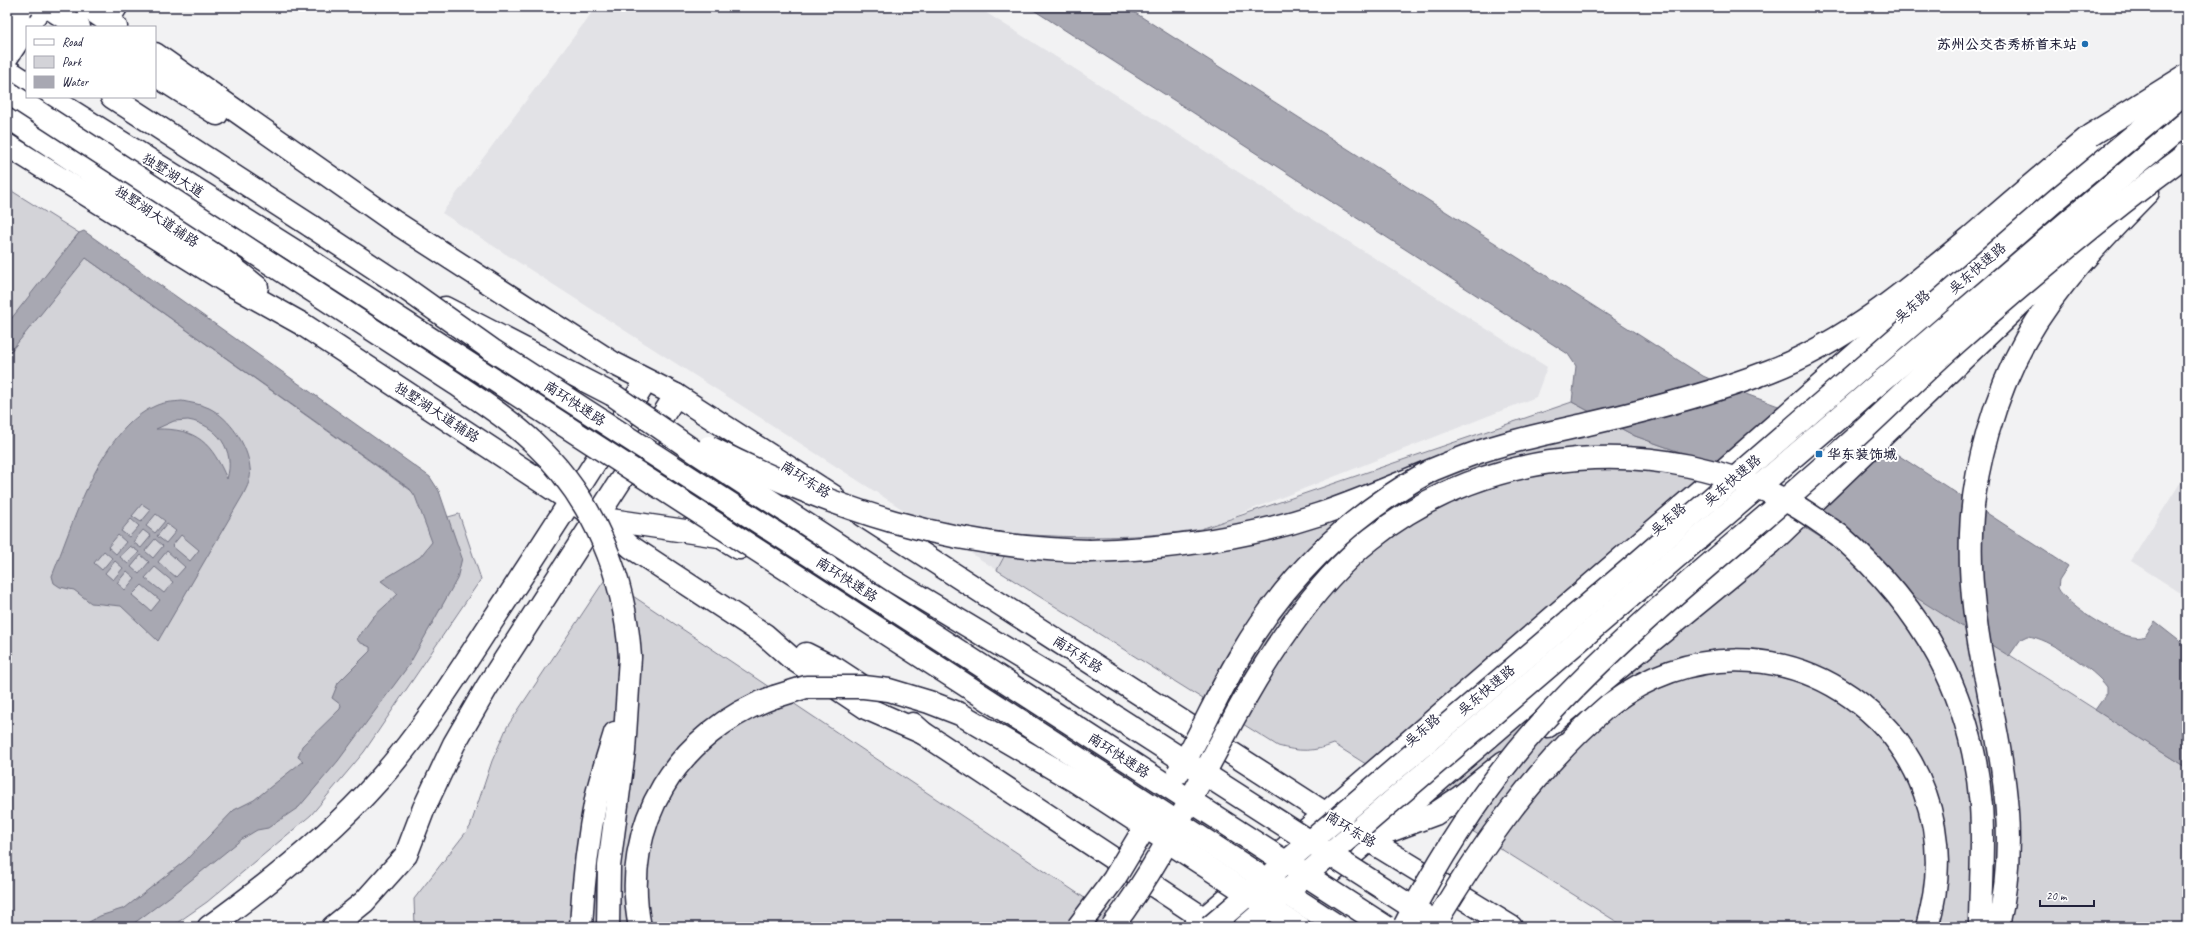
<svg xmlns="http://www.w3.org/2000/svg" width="2194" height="934" font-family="Caveat,'LXGW WenKai TC',sans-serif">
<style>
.built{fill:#e2e2e6}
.green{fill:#d3d3d8;stroke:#7a7a8a}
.water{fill:#a8a8b2;stroke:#727282;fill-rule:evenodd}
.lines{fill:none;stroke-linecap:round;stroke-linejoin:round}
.minor-casing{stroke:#22223b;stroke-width:25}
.major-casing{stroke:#22223b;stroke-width:25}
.highway-casing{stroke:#22223b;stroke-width:25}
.minor{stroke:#fff;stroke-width:22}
.major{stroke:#fff;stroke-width:22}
.highway{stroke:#fff;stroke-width:22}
.highway-bridge-casing{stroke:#22223b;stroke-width:25;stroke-linecap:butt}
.highway-bridge{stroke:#fff;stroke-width:22}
.poi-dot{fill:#1f6fb2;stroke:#fff;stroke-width:1.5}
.labels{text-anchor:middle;stroke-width:4;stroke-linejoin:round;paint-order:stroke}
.poi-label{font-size:14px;font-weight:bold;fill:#22223b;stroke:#fff;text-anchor:end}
.street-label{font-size:14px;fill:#22223b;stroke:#fff}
</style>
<rect width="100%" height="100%" fill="#f2f2f3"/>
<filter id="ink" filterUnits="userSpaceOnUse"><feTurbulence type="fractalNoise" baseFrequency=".025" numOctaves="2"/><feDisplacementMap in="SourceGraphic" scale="8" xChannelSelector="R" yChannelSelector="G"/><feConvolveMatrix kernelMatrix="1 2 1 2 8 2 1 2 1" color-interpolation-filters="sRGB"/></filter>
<g filter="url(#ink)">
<!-- built -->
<g class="built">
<polygon points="596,7 977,7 1547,367 1536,397 1202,529 1168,535 1120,537 1017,534 997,570 442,213"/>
<polygon points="2187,472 2187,597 2131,561"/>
</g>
<!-- green -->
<g class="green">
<polygon points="7,188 79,233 69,245 86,258 448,517 459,514 481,579 364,752 311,815 207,902 171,927 7,927"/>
<path d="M 1572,402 L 1635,436 L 1691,456 L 1914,594 L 2187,768 L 2187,927 L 1625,927 L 1334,744 C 1314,752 1299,752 1278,746 L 997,570 L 1016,534 C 1079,538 1140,539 1201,529 Z"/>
<polygon points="606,578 1128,927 415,927 414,899 470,827 492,761 507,727"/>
</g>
<!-- water -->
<g class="water">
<path d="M 1029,7 L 1126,7 L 1703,376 L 1735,390 L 1819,421 L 1898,455 L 2068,566 L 2059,580 L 2058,588 C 2066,605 2127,646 2145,636 L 2155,622 L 2187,647 L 2187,768 L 2095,710 L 2107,693 L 2107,687 C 2095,670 2048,637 2027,636 L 2021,639 L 2009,656 L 1691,456 L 1635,436 L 1572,402 L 1576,366 L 1568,354 Z"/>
<polygon points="84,231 430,477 439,491 462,558 457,579 409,665 338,761 299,807 268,828 257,830 242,839 180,889 129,927 80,927 100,916 125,908 186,860 234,810 254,800 303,761 298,757 302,746 340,709 341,705 332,698 338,683 370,651 370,647 359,642 357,639 373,617 398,594 381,581 420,557 432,542 415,496 410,489 86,258 7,356 7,324 79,233"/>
<path d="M 182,401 C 191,403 201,404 209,408 C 230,418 248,446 250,468 C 252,478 247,487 243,495 L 158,641 L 121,606 L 91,603 L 74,590 L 60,587 L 54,583 L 52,576 C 73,524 100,430 155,406 C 163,402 173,402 182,401 ZM 188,420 C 217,425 236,450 227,479 C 212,444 198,428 156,429 L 174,421 ZM 142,504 L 151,510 L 141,522 L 132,516 ZM 156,514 L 165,521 L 155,533 L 146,526 ZM 131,519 L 139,526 L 129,537 L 121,531 ZM 167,524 L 176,531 L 166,543 L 157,536 ZM 143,530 L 151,536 L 141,548 L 133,542 ZM 118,535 L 126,542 L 116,554 L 108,547 ZM 181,535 L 199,550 L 190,561 L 172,546 ZM 155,539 L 163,546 L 153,558 L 145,551 ZM 130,546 L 139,552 L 128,564 L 120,557 ZM 104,551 L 112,558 L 102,570 L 94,563 ZM 167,551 L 185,567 L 176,577 L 158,562 ZM 141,555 L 149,562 L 139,574 L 131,567 ZM 115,561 L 123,568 L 113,580 L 105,573 ZM 155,567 L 173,582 L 164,593 L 145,578 ZM 127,571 L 135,578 L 125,590 L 117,583 ZM 142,585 L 160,600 L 151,611 L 132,595 Z"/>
</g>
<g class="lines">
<defs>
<polyline id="minor" points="107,21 116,7"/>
<g id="major">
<polyline points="48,7 79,27"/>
<polyline points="87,7 116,27"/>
<polyline points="155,54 393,221 613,363 676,395 833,496"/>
<polyline points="155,75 217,114"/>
<polyline points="7,116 231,266 257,287"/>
<polyline points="7,145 225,281 302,324 571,501 597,518 631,547 765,635 790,657 868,709 923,733"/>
<polyline points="2135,181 2187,138"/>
<polyline points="862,515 1326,814 1511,927"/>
<polyline points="597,518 719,536 739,548"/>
<polyline points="806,654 836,669 871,692"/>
<polyline points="913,724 923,733 1215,926"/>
<polyline points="1194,927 1716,477 1916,301 2048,192 2145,109"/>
<polyline points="1268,927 1889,393"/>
</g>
<g id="highway">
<polyline points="27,27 41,7"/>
<polyline points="7,70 27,83"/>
<polyline points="49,97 298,253"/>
<polyline points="112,97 311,226"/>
<polyline points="445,308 613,395"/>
<path d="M 1839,535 C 1923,609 1972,693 1981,806 C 1984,846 1980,887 1980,927"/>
<path d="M 1090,551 C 1168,549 1245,539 1320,514 C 1371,497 1419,474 1470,455 C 1508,441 1549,433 1588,424 C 1649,410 1711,394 1770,371 C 1846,342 1910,288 1972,236 C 2011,202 2051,168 2091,135"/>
<path d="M 1609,705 C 1772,582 1985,732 1927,927"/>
<polyline points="1548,726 1771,543 2067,259"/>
<polyline points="1368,839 1435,814 1459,798 1504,762"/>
<path d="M 209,927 C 266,886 331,834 378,781 C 421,733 456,677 491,623 C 544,543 596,462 646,381"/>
<polyline points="333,927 364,902 406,855 424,808 454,744 487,687 676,395"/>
<path d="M 581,927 C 583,882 588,838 597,794 C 602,773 609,753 615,733"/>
<polyline points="608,927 609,866 624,751 630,657"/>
<path d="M 640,927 C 619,824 678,732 774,697"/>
<path d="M 1998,927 C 2019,837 2003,767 1986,679 C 1976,632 1969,581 1971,533 C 1973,469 1995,394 2026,339 C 2058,283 2104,237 2148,192"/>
</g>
</defs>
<!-- minor casing -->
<use href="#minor" class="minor-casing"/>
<!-- major casing -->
<use href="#major" class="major-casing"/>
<!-- highway casing -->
<use href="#highway" class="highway-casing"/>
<!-- minor -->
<use href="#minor" class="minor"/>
<!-- major -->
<use href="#major" class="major"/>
<!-- highway -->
<use href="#highway" class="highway"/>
<defs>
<g id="highway-bridge">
<polyline points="7,30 23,7"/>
<polyline points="7,57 27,27"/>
<path d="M 7,92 L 456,384 C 482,402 510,420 533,442 C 594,499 625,576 630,657"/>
<polyline points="2091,135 2187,75"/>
<polyline points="311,226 402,286 492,350 1386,927"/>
<polyline points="298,253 1339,927"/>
<polyline points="613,395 694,451 895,582 1063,683 1443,927"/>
<path d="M 709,447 C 833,510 949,548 1090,551"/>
<polyline points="774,697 806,687 864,687 889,690 929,702 960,714 1075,781 1299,927"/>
<path d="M 1178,773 C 1200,736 1217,695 1239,658 C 1285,578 1349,516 1430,471"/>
<polyline points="1078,927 1114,879 1153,814"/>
<path d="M 1112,927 C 1181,837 1222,722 1289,629 C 1312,596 1339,564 1371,539 C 1488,445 1663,431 1794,505 C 1810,514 1824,525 1839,535"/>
<polyline points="1210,927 1637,563 2056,200 2187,91"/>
<polyline points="1245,927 2072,218 2187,122"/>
<path d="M 1404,927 C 1441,854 1488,782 1543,721 C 1635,620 1745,538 1846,446 C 1883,413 1918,377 1955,344 C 2028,279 2103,216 2182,158"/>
<path d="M 1433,927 C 1482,845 1536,767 1609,705"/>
</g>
</defs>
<!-- highway-bridge casing -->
<use href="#highway-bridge" class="highway-bridge-casing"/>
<!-- highway-bridge -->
<use href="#highway-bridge" class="highway-bridge"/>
</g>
</g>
<!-- markers -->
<g class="poi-dot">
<circle cx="2085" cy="44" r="4"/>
<rect x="1815" y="450" width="8" height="8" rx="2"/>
</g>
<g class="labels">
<!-- poi labels -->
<g class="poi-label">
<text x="2077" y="49">苏州公交杏秀桥首末站</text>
<text x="1827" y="459" text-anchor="start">华东装饰城</text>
</g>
<!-- street labels -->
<g class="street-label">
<text transform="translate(173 175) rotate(32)" y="5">独墅湖大道</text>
<text transform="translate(157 216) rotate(34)" y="5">独墅湖大道辅路</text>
<text transform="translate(1977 268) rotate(-41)" y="5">吴东快速路</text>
<text transform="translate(1912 306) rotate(-41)" y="5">吴东路</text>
<text transform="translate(575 403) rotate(33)" y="5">南环快速路</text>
<text transform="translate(437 412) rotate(33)" y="5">独墅湖大道辅路</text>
<text transform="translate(806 479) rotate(33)" y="5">南环东路</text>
<text transform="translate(1732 480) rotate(-41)" y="5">吴东快速路</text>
<text transform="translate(1668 519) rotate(-41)" y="5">吴东路</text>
<text transform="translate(847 579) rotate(33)" y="5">南环快速路</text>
<text transform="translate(1078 654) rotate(33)" y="5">南环东路</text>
<text transform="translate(1486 690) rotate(-40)" y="5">吴东快速路</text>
<text transform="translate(1422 730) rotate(-41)" y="5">吴东路</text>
<text transform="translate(1119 755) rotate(33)" y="5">南环快速路</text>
<text transform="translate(1351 829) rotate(31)" y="5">南环东路</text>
</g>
</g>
<!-- margin -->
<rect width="2194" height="934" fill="none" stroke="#fff" stroke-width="24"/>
<rect x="12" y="12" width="2170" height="910" fill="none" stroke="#22223b" stroke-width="1.5" filter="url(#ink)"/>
<!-- legend -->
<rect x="26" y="26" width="130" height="72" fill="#ffffff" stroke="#a7a7b1"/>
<rect x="34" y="39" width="20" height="6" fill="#ffffff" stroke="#a7a7b1"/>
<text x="62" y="46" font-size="12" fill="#22223b">Road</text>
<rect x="34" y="56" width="20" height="12" fill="#d3d3d8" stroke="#a7a7b1"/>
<text x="62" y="66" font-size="12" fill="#22223b">Park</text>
<rect x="34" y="76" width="20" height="12" fill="#a8a8b2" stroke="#a7a7b1"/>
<text x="62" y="86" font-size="12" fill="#22223b">Water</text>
<!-- scale -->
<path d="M2040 900v6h54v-6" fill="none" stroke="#22223b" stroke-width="2"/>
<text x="2046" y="900" font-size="12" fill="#22223b" stroke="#ffffff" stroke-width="3" paint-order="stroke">20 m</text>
</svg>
